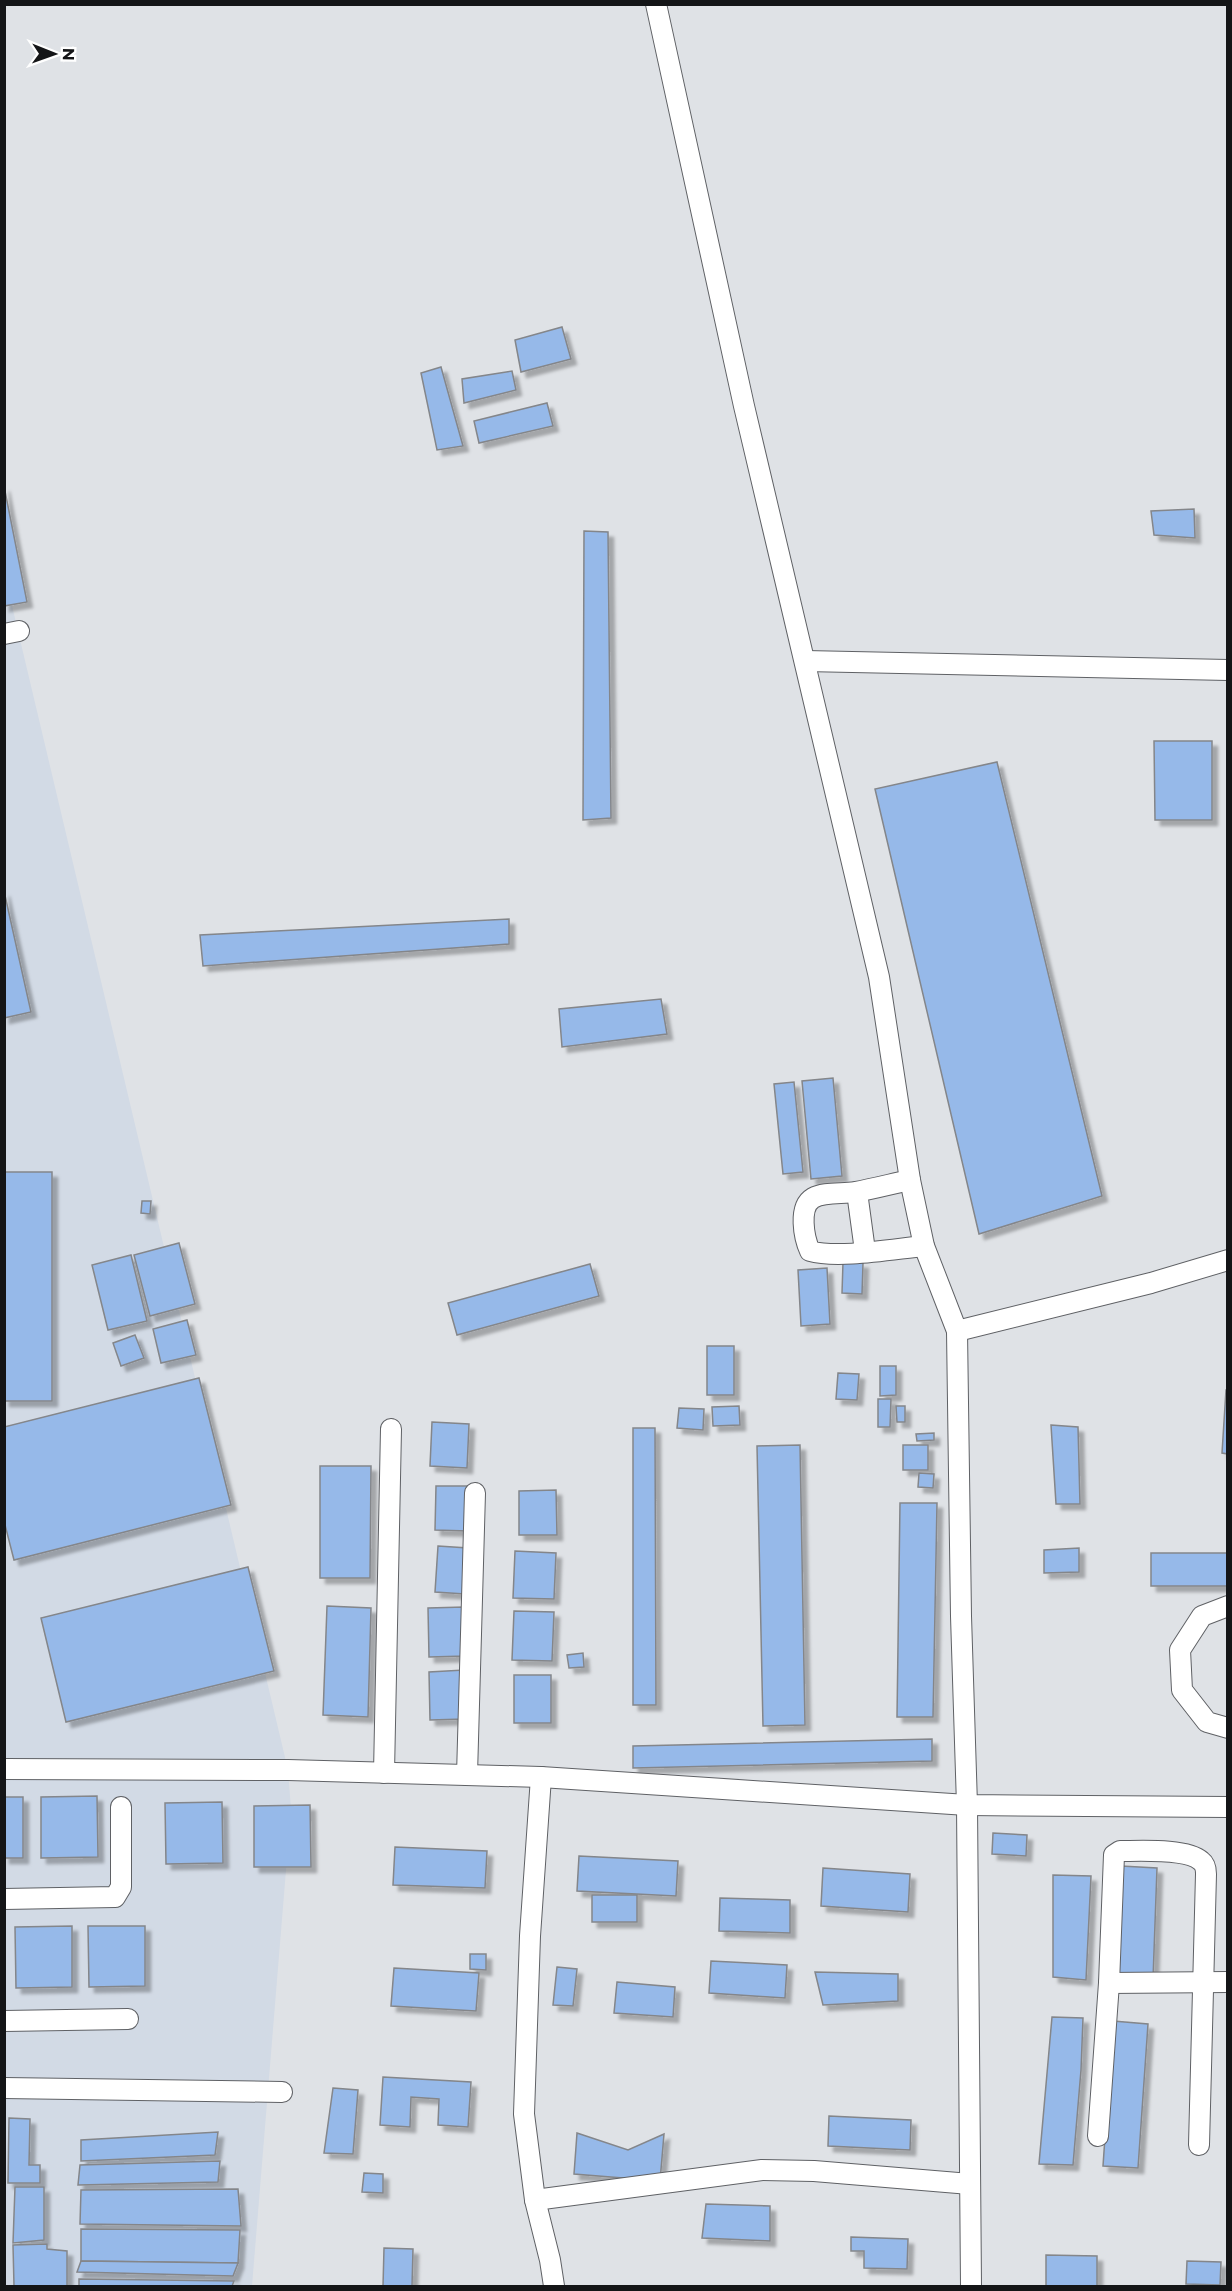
<svg xmlns="http://www.w3.org/2000/svg" width="1232" height="2291" font-family="Montserrat,sans-serif">
<style>
.built{fill:#d2dae5}
.building{fill:#96b9e9;stroke:#84868a;stroke-width:1.5;filter:url(#shadow)}
.lines{fill:none;stroke-linecap:round;stroke-linejoin:round}
.minor-casing{stroke:#5f6165;stroke-width:22}
.minor{stroke:#fff;stroke-width:20}
</style>
<defs>
<filter id="shadow"><feDropShadow dx="5.5" dy="5.5" stdDeviation="1.5" flood-color="#0004"/></filter>
</defs>
<rect width="100%" height="100%" fill="#dfe2e6"/>
<!-- built -->
<polygon class="built" points="4,572 288,1770 291,1809 252,2286 5,2286"/>
<!-- building -->
<g class="building">
<polygon points="562,327 571,359 521,372 515,340"/>
<polygon points="441,367 463,446 437,450 421,373"/>
<polygon points="512,371 516,390 464,403 462,379"/>
<polygon points="547,403 553,426 479,443 474,421"/>
<polygon points="4,486 27,602 4,606"/>
<polygon points="1194,509 1195,538 1154,535 1151,511"/>
<polygon points="584,531 608,532 611,818 583,820"/>
<polygon points="1154,741 1212,741 1212,820 1155,820"/>
<polygon points="997,762 1102,1196 979,1234 875,789"/>
<polygon points="4,891 31,1012 4,1018"/>
<polygon points="509,919 509,944 203,966 200,935"/>
<polygon points="661,999 667,1034 562,1047 559,1009"/>
<polygon points="833,1078 842,1176 811,1179 802,1081"/>
<polygon points="794,1082 803,1172 783,1174 774,1084"/>
<rect x="4" y="1172" width="48" height="229"/>
<polygon points="142,1201 151,1201 150,1214 141,1213"/>
<polygon points="179,1243 195,1304 150,1316 134,1255"/>
<polygon points="131,1255 147,1321 108,1330 92,1265"/>
<polygon points="843,1262 863,1263 862,1294 842,1293"/>
<polygon points="590,1264 599,1296 457,1335 448,1303"/>
<polygon points="827,1268 830,1324 801,1326 798,1270"/>
<polygon points="187,1320 196,1355 161,1363 153,1329"/>
<polygon points="135,1335 144,1358 121,1366 113,1343"/>
<rect x="707" y="1346" width="27" height="49"/>
<polygon points="880,1366 896,1366 896,1395 880,1396"/>
<polygon points="838,1373 859,1374 857,1400 836,1399"/>
<polygon points="199,1378 231,1505 14,1560 4,1521 4,1427"/>
<polygon points="1226,1390 1228,1390 1228,1454 1222,1453"/>
<polygon points="878,1399 891,1399 890,1427 878,1427"/>
<polygon points="739,1406 740,1425 713,1426 712,1407"/>
<polygon points="896,1406 905,1406 905,1422 897,1422"/>
<polygon points="679,1408 704,1409 703,1430 677,1428"/>
<polygon points="432,1422 469,1424 467,1468 430,1466"/>
<polygon points="1051,1425 1078,1427 1080,1504 1056,1504"/>
<polygon points="633,1428 655,1428 656,1705 633,1705"/>
<polygon points="934,1433 934,1440 917,1441 916,1434"/>
<polygon points="800,1445 805,1725 763,1726 757,1446"/>
<rect x="903" y="1445" width="25" height="25"/>
<polygon points="320,1466 371,1466 370,1578 320,1578"/>
<polygon points="919,1473 934,1474 933,1488 918,1487"/>
<polygon points="436,1486 468,1486 468,1531 435,1530"/>
<polygon points="556,1490 557,1535 519,1535 519,1491"/>
<polygon points="900,1503 937,1503 933,1717 897,1717"/>
<polygon points="438,1546 468,1548 465,1594 435,1592"/>
<polygon points="1079,1548 1079,1572 1044,1573 1044,1550"/>
<polygon points="515,1551 556,1553 554,1599 513,1598"/>
<rect x="1151" y="1553" width="77" height="33"/>
<polygon points="248,1567 274,1671 66,1722 41,1618"/>
<polygon points="327,1606 371,1608 368,1717 323,1715"/>
<polygon points="464,1607 466,1656 429,1657 428,1608"/>
<polygon points="514,1611 554,1612 552,1661 512,1660"/>
<polygon points="583,1653 584,1667 569,1668 567,1655"/>
<polygon points="464,1670 465,1719 430,1720 429,1672"/>
<rect x="514" y="1675" width="37" height="48"/>
<polygon points="932,1739 932,1761 633,1768 633,1746"/>
<polygon points="97,1796 98,1857 41,1858 41,1797"/>
<rect x="4" y="1797" width="19" height="61"/>
<polygon points="222,1802 223,1863 166,1864 165,1803"/>
<polygon points="310,1805 311,1867 254,1867 254,1806"/>
<polygon points="993,1833 1027,1835 1026,1856 992,1854"/>
<polygon points="395,1847 487,1851 485,1888 393,1885"/>
<polygon points="579,1856 678,1861 676,1896 577,1891"/>
<polygon points="1121,1866 1157,1868 1153,1979 1118,1979"/>
<polygon points="823,1868 910,1874 908,1912 821,1906"/>
<polygon points="1053,1875 1091,1876 1086,1980 1053,1977"/>
<rect x="592" y="1895" width="45" height="27"/>
<polygon points="720,1898 790,1900 790,1933 719,1931"/>
<polygon points="72,1926 72,1987 16,1988 15,1927"/>
<polygon points="88,1926 145,1926 145,1986 89,1987"/>
<polygon points="470,1954 486,1954 486,1970 470,1969"/>
<polygon points="711,1961 787,1965 785,1998 709,1993"/>
<polygon points="557,1967 577,1969 573,2006 553,2005"/>
<polygon points="394,1968 479,1973 476,2011 391,2006"/>
<polygon points="815,1972 898,1974 898,2001 823,2005"/>
<polygon points="617,1982 675,1987 673,2017 614,2013"/>
<polygon points="1052,2017 1083,2018 1081,2070 1073,2165 1039,2164"/>
<polygon points="1113,2021 1148,2024 1138,2168 1103,2166"/>
<polygon points="383,2077 471,2082 468,2127 438,2125 439,2099 411,2097 410,2127 380,2125"/>
<polygon points="333,2088 358,2090 353,2154 324,2153"/>
<polygon points="829,2116 911,2120 910,2150 828,2146"/>
<polygon points="9,2118 30,2119 29,2165 40,2165 40,2183 8,2183"/>
<polygon points="218,2132 215,2155 81,2161 81,2140"/>
<polygon points="577,2133 628,2150 664,2134 660,2181 574,2174"/>
<polygon points="220,2161 218,2182 78,2185 80,2165"/>
<polygon points="364,2173 383,2174 383,2193 362,2192"/>
<polygon points="15,2187 44,2187 44,2240 13,2243"/>
<polygon points="238,2189 241,2226 80,2224 81,2190"/>
<polygon points="706,2204 770,2206 770,2241 702,2238"/>
<polygon points="81,2229 240,2230 238,2263 81,2261"/>
<polygon points="851,2237 908,2239 907,2269 864,2268 864,2251 851,2251"/>
<polygon points="47,2244 47,2249 67,2251 67,2286 14,2286 13,2245"/>
<polygon points="384,2248 413,2249 412,2286 383,2286"/>
<polygon points="1046,2255 1097,2256 1097,2286 1046,2286"/>
<polygon points="81,2261 238,2263 233,2276 77,2272"/>
<polygon points="1187,2261 1221,2262 1220,2285 1186,2284"/>
<polygon points="79,2279 234,2281 232,2286 79,2286"/>
</g>
<g class="lines">
<defs>
<g id="minor">
<polyline points="656,4 744,406 879,977 910,1180 924,1246 957,1331 961,1616 967,1805 971,2286"/>
<polyline points="4,634 19,631"/>
<polyline points="805,661 1228,670"/>
<path d="M 910,1180 C 891,1184 873,1189 855,1192 C 842,1194 824,1192 813,1198 C 798,1207 804,1238 810,1251 C 838,1259 893,1249 924,1246"/>
<polyline points="857,1192 865,1251"/>
<polyline points="957,1331 1151,1283 1228,1260"/>
<polyline points="1228,1606 1202,1616 1180,1650 1182,1690 1207,1722 1228,1728"/>
<polyline points="4,1769 288,1770 541,1777 967,1805 1228,1807"/>
<polyline points="384,1773 391,1429"/>
<polyline points="467,1775 475,1493"/>
<polyline points="541,1777 530,1936 524,2114 535,2200 550,2260 554,2286"/>
<polyline points="4,1899 115,1897 121,1887 121,1807"/>
<polyline points="1109,1983 1228,1982"/>
<polyline points="4,2021 128,2019"/>
<polyline points="4,2088 282,2092"/>
<path d="M 1098,2136 L 1109,1983 L 1114,1855 L 1120,1851 C 1139,1851 1187,1848 1201,1861 C 1205,1864 1206,1869 1206,1874 L 1199,2145"/>
<polyline points="535,2200 762,2170 814,2171 970,2184"/>
</g>
</defs>
<!-- minor casing -->
<use href="#minor" class="minor-casing"/>
<!-- minor -->
<use href="#minor" class="minor"/>
</g>
<!-- border -->
<rect width="1232" height="2291" fill="none" stroke="#141517" stroke-width="12"/>
<!-- north arrow -->
<g transform="translate(54 54) rotate(91)" stroke="#ffffff" stroke-width="4.5" paint-order="stroke">
<path d="M0-4.5L10 22L0 15L-10 22Z" fill="#141517"/>
<text y="-9" font-size="16" font-weight="bold" text-anchor="middle" fill="#141517">N</text>
</g>
</svg>
